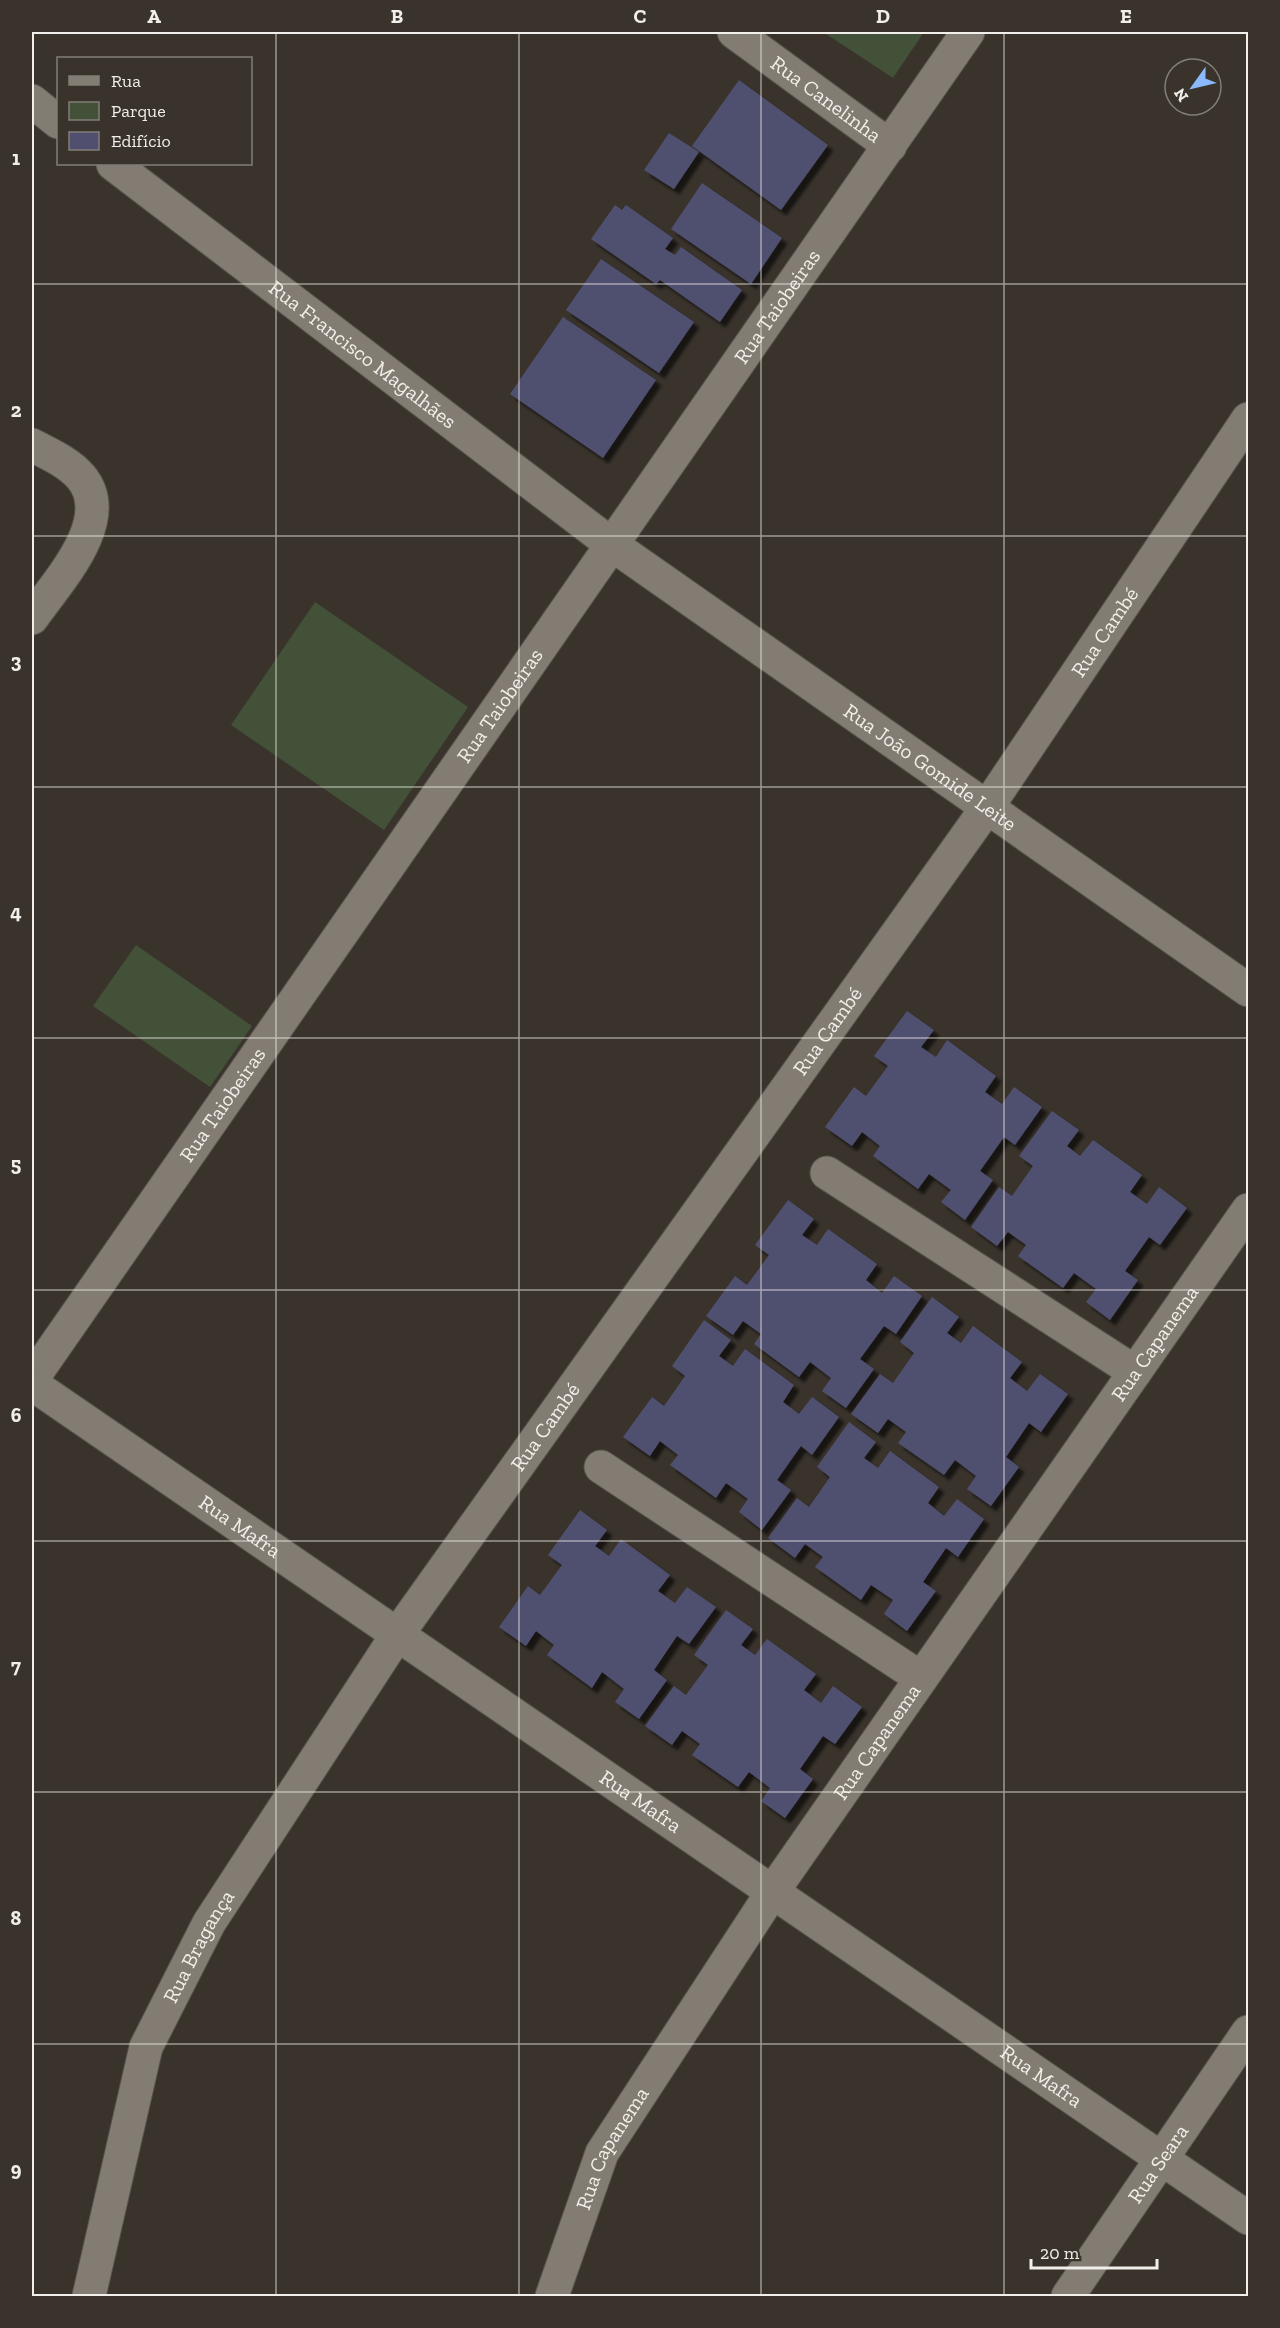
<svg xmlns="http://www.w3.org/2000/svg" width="1280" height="2328" font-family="'Zilla Slab',serif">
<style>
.green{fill:#435138}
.building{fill:#504f70;filter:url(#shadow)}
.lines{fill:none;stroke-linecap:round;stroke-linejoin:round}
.minor-casing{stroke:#57524c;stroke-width:35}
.minor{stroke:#827c73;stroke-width:33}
.grid{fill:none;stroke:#f2efea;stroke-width:1.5;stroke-opacity:0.55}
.labels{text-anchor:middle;stroke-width:4.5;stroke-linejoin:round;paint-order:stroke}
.street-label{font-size:21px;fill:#f2efea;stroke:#39332c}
.neatline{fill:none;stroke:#f2efea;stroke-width:2}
.grid-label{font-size:20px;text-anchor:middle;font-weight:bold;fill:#f2efea}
</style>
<defs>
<filter id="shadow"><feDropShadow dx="5.5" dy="5.5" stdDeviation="1.5" flood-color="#0009"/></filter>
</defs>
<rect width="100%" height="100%" fill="#39332c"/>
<!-- green -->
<g class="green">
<polygon points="823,32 924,32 893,78"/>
<polygon points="315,602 468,707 384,830 231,725"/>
<polygon points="136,945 252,1026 210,1087 93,1006"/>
</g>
<!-- building -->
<g class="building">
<polygon points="739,80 828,145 781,210 692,146"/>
<polygon points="669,133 699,152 674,189 644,170"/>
<polygon points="702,183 782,238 751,284 671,229"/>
<polygon points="615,205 622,210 626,205 673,238 665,249 675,255 681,247 742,290 720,322 660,280 656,284 591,239"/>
<polygon points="601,259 694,322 659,373 566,310"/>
<polygon points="563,317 656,380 603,458 510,394"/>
<polygon points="907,1011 934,1030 921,1047 936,1057 947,1040 996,1076 985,1092 1002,1104 1014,1087 1042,1107 1015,1145 1004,1137 980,1171 993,1180 965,1220 941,1202 951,1190 929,1174 918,1189 873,1156 880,1146 862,1132 852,1146 825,1127 854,1087 866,1096 888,1066 874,1056"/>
<polygon points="1052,1111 1079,1130 1067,1146 1080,1156 1093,1140 1142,1175 1130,1192 1147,1204 1159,1187 1187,1208 1160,1245 1149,1237 1125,1271 1138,1280 1110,1320 1086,1302 1096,1289 1074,1273 1063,1288 1018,1256 1026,1245 1008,1232 997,1246 971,1227 999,1187 1012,1196 1033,1166 1019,1156"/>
<polygon points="788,1200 814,1219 802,1235 817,1245 828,1229 877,1264 866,1280 882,1293 894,1276 922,1296 896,1334 884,1326 860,1359 874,1369 846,1408 822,1391 831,1378 810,1362 799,1377 754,1344 761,1334 743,1321 733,1335 706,1316 735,1276 747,1285 769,1255 755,1245"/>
<polygon points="932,1297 959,1317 947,1333 961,1343 973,1326 1022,1362 1010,1378 1027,1391 1040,1374 1068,1394 1041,1432 1029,1423 1006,1457 1019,1467 991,1506 967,1489 976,1476 955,1460 944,1475 898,1443 906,1432 888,1419 878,1433 851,1414 880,1374 893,1383 914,1353 900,1342"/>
<polygon points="704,1320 731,1340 719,1356 733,1366 745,1349 794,1385 783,1402 799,1414 812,1397 839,1417 812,1455 801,1446 777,1480 791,1490 762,1530 739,1512 748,1499 726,1483 716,1498 670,1465 678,1455 660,1441 650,1456 623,1437 652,1397 664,1406 685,1376 672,1366"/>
<polygon points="849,1422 876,1442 864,1458 878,1468 890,1451 939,1487 928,1503 944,1516 957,1499 984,1519 958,1557 946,1548 923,1582 936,1591 907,1631 884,1614 893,1600 871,1585 861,1600 815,1567 823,1557 805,1544 795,1558 768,1538 797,1498 809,1507 830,1477 817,1467"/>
<polygon points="580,1510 607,1530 595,1546 609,1556 621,1539 670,1575 658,1591 675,1603 687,1587 716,1607 689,1644 677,1636 654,1670 667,1680 639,1719 615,1702 624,1689 602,1672 592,1688 547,1655 554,1645 536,1631 526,1646 499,1627 528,1586 540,1595 562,1565 548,1555"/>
<polygon points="726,1610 753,1629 741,1645 755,1655 767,1639 816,1674 804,1690 821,1703 833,1686 862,1707 835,1744 823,1736 800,1769 813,1779 785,1818 761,1801 770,1788 749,1772 738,1787 692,1755 700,1744 682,1731 672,1745 645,1726 674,1686 686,1695 708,1665 694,1655"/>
</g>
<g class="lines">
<defs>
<g id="minor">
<path id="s1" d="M 734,32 L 890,146"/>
<polyline points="32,101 58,122"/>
<path id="s2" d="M 113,164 L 611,544 L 1248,990"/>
<path d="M 32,445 C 49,454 68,462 81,477 C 117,520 56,583 32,618"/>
<polyline points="827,1173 1135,1372"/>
<path id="s3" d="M 32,1379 L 968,32"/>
<path id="s4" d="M 32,1384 L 1248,2218"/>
<polyline points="601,1467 921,1678"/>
<path id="s5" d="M 89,2296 L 146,2047 L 209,1923 L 397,1635 L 986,809 L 1248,419"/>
<path id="s6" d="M 552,2296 L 602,2153 L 773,1891 L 1248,1210"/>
<path id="s7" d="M 1068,2296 L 1248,2032"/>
</g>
</defs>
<!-- minor casing -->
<use href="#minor" class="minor-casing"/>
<!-- minor -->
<use href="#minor" class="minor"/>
</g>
<!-- grid -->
<path class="grid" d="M 276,32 L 276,2296M 519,32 L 519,2296M 761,32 L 761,2296M 1004,32 L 1004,2296M 32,284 L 1248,284M 32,536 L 1248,536M 32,787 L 1248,787M 32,1038 L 1248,1038M 32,1290 L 1248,1290M 32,1541 L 1248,1541M 32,1792 L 1248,1792M 32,2044 L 1248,2044"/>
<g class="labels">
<!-- street labels -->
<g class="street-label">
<text dy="7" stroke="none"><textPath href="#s1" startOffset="114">Rua Canelinha</textPath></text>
<text dy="7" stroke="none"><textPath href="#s3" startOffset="1306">Rua Taiobeiras</textPath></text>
<text dy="7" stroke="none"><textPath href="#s2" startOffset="314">Rua Francisco Magalhães</textPath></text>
<text dy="7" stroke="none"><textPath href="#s5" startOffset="1966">Rua Cambé</textPath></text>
<text dy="7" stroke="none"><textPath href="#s3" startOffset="820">Rua Taiobeiras</textPath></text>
<text dy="7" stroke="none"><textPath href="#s2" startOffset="1016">Rua João Gomide Leite</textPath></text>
<text dy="7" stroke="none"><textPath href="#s5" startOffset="1480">Rua Cambé</textPath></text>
<text dy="7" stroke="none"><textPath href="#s3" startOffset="334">Rua Taiobeiras</textPath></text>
<text dy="7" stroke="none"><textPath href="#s6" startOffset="1132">Rua Capanema</textPath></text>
<text dy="7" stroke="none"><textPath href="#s5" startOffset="994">Rua Cambé</textPath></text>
<text dy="7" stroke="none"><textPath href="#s4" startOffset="252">Rua Mafra</textPath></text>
<text dy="7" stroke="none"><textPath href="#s6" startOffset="646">Rua Capanema</textPath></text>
<text dy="7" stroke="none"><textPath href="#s4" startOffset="738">Rua Mafra</textPath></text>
<text dy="7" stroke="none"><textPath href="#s5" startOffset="369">Rua Bragança</textPath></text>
<text dy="7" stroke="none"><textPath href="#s4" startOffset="1224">Rua Mafra</textPath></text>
<text dy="7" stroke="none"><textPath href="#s6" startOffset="160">Rua Capanema</textPath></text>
<text dy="7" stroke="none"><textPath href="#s7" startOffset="160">Rua Seara</textPath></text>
</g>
</g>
<!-- border -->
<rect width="1280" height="2328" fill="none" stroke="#39332c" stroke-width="66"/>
<!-- legend -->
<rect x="57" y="57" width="195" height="108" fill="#39332c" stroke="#837e78" stroke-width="1.5"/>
<rect x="69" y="76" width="30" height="9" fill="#827c73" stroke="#837e78" stroke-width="1.5"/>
<text x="111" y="87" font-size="18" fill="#f2efea">Rua</text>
<rect x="69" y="102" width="30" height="18" fill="#435138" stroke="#837e78" stroke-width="1.5"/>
<text x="111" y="117" font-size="18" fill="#f2efea">Parque</text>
<rect x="69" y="132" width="30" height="18" fill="#504f70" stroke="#837e78" stroke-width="1.5"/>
<text x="111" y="147" font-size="18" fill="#f2efea">Edifício</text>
<!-- north arrow -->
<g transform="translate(1193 87) rotate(236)"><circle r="28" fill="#39332c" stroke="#837e78" stroke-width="1.5"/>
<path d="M0-4.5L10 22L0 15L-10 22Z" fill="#8abafc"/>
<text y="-9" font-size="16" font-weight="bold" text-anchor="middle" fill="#f2efea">N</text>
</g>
<!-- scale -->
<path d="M1031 2259v9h126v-9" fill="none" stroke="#f2efea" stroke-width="3"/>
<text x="1040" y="2259" font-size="18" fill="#f2efea" stroke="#39332c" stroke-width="4.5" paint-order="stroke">20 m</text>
<rect x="33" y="33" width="1214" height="2262" class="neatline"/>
<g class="grid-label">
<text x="154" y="23">A</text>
<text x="397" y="23">B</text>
<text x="640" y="23">C</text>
<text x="883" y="23">D</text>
<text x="1126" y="23">E</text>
<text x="16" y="165">1</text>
<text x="16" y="417">2</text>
<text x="16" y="668">3</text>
<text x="16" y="919">4</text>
<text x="16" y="1171">5</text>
<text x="16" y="1422">6</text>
<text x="16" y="1673">7</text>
<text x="16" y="1925">8</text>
<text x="16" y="2176">9</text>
</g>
</svg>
